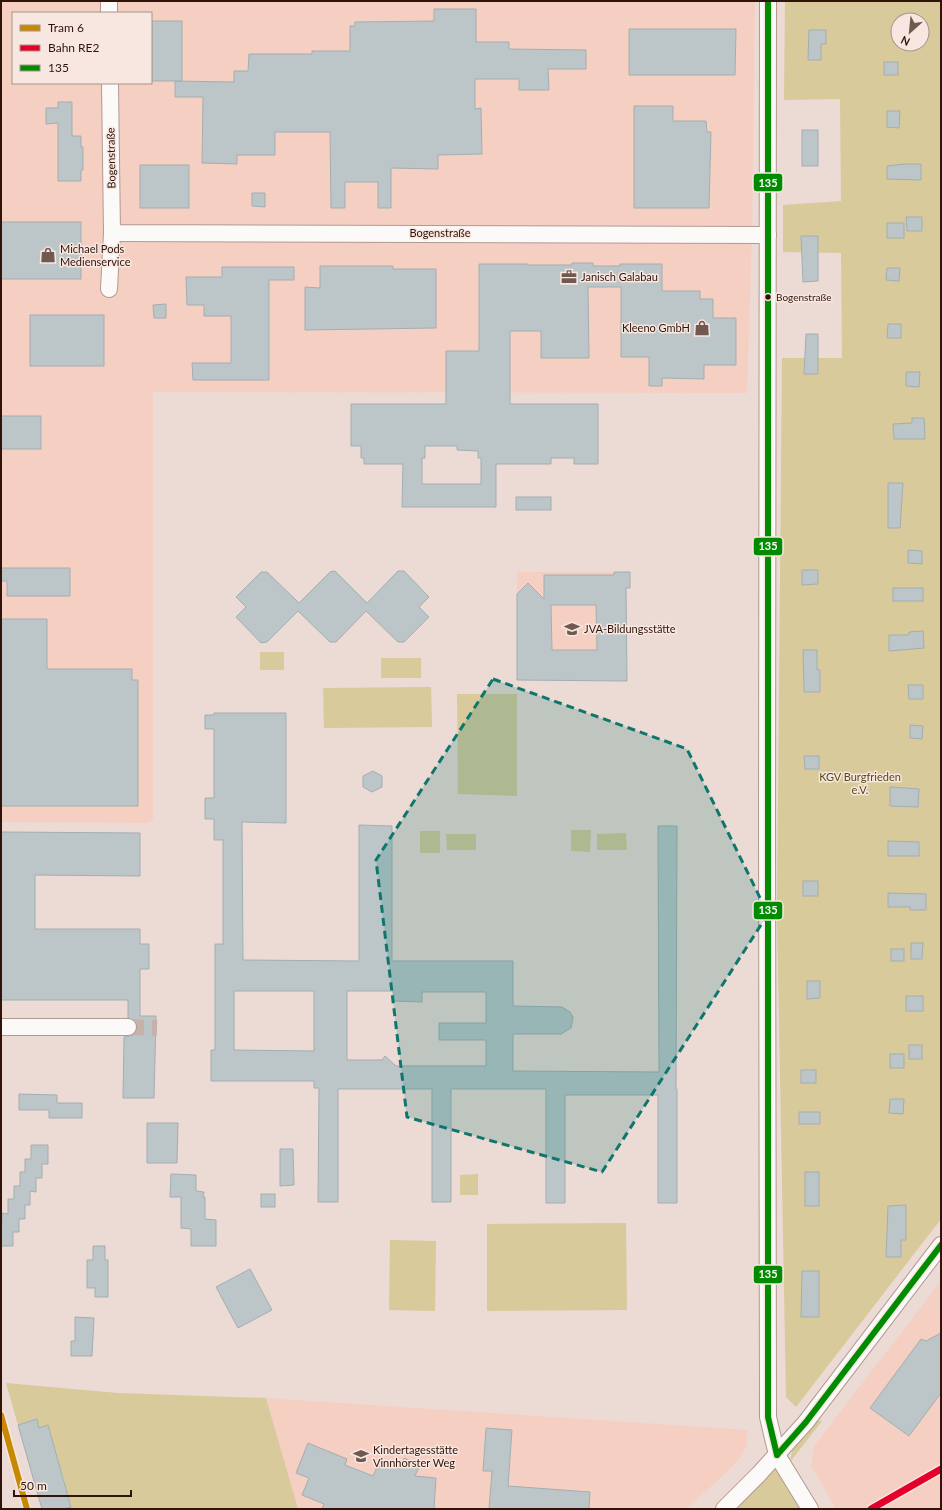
<svg xmlns="http://www.w3.org/2000/svg" width="942" height="1510" font-family="Lato,sans-serif">
<style>
.built{fill:#f5d0c2;fill-rule:evenodd}
.green{fill:#d8ca9a;fill-rule:evenodd}
.building{fill:#bcc6c9;stroke:#a3aeb1;fill-rule:evenodd}
.lines{fill:none;stroke-linecap:round;stroke-linejoin:round}
.minor-tunnel{stroke:#c7b2ab;stroke-width:16;stroke-dasharray:16 8;stroke-linecap:butt}
.minor-casing{stroke:#b09a92;stroke-width:18}
.minor{stroke:#fcf9f9;stroke-width:16}
.bus-1-casing{stroke:#f7e7e0;stroke-width:9}
.bus-1{stroke:#008b00;stroke-width:6}
.rail-1-casing{stroke:#f7e7e0;stroke-width:10}
.rail-1{stroke:#e4002b;stroke-width:7}
.tram-1-casing{stroke:#f7e7e0;stroke-width:9}
.tram-1{stroke:#c78902;stroke-width:6}
.marked{fill:#0f766e;fill-opacity:0.2;stroke:#0f766e;stroke-width:3;stroke-dasharray:8 5;stroke-linejoin:round}
.bus-dot{fill:#311409;stroke:#f7e7e0;stroke-width:1.5}
.labels{text-anchor:middle;stroke-width:3;stroke-linejoin:round;paint-order:stroke}
.bus-label{font-size:10px;fill:#311409;stroke:#f7e7e0;text-anchor:start}
.street-label{font-size:11px;fill:#311409;stroke:#f7e7e0}
.poi-label{font-size:11px;fill:#311409;stroke:#f7e7e0;text-anchor:start}
.park-label{font-size:11px;fill:#534d15;stroke:#f7e7e0}
.line-badge{stroke:#f7e7e0;stroke-width:1.5}
.badge-label{font-size:11px;text-anchor:middle;font-weight:bold;fill:#fff}
</style>
<rect width="100%" height="100%" fill="#ecdad4"/>
<!-- built -->
<g class="built">
<path d="M 1,1 L 755,1 L 752,235 L 747,393 L 153,392 L 153,819 L 149,823 L 1,822 ZM 13,13 L 151,13 L 151,83 L 13,83 Z"/>
<polygon points="517,572 630,572 630,588 626,588 627,681 517,680"/>
<polygon points="941,1281 941,1509 836,1509 811,1465 814,1446"/>
<polygon points="266,1398 747,1430 747,1443 743,1454 728,1471 686,1509 298,1509"/>
</g>
<!-- green -->
<g class="green">
<path d="M 785,1 L 941,1 L 941,1219 L 796,1407 L 786,1397 L 777,915 L 782,358 L 842,358 L 841,253 L 783,252 L 783,205 L 841,201 L 840,99 L 784,100 ZM 898,20 L 922,20 L 922,44 L 898,44 Z"/>
<rect x="260" y="652" width="24" height="18"/>
<rect x="381" y="658" width="40" height="20"/>
<polygon points="431,687 432,727 324,728 323,688"/>
<polygon points="457,694 517,694 517,796 458,794"/>
<polygon points="571,830 591,830 590,852 571,851"/>
<rect x="420" y="831" width="20" height="22"/>
<polygon points="626,833 627,850 597,850 597,834"/>
<polygon points="446,834 476,834 476,850 447,850"/>
<polygon points="478,1174 478,1195 460,1195 460,1175"/>
<polygon points="626,1223 627,1310 487,1311 487,1224"/>
<polygon points="390,1240 436,1241 435,1311 389,1310"/>
<polygon points="6,1383 118,1393 266,1398 298,1509 63,1509 71,1506 69,1498 60,1500 56,1487 65,1484 63,1475 53,1477 49,1462 58,1460 55,1450 46,1452 42,1438 51,1435 48,1426 39,1428 37,1419 18,1425"/>
<polygon points="816,1420 822,1421 790,1462 792,1451"/>
<polygon points="777,1455 810,1509 724,1509"/>
</g>
<!-- building -->
<g class="building">
<polygon points="434,9 476,9 476,42 509,42 509,49 586,50 586,69 548,69 549,90 519,90 519,79 475,79 475,109 481,108 482,154 438,155 438,169 391,168 391,208 378,208 378,182 345,182 345,208 331,208 330,132 275,132 275,155 237,155 237,164 202,163 203,97 175,97 175,81 234,82 234,71 248,71 249,54 312,54 312,51 350,51 350,26 355,26 355,22 434,21"/>
<rect x="152" y="21" width="30" height="60"/>
<polygon points="629,29 736,29 735,75 629,75"/>
<polygon points="809,30 826,30 826,44 821,44 821,60 808,60"/>
<rect x="884" y="62" width="14" height="13"/>
<polygon points="58,102 72,102 72,136 81,136 81,147 83,147 83,170 81,170 81,181 58,181 58,123 46,124 46,108 58,108"/>
<polygon points="634,106 673,106 673,121 706,121 707,132 711,132 709,208 634,208"/>
<polygon points="887,111 900,111 899,128 887,127"/>
<rect x="802" y="130" width="16" height="36"/>
<polygon points="905,164 921,164 921,180 887,179 887,166"/>
<rect x="140" y="165" width="49" height="43"/>
<polygon points="252,193 265,193 265,207 252,206"/>
<polygon points="906,217 922,217 922,231 907,231"/>
<rect x="1" y="222" width="80" height="57"/>
<rect x="887" y="223" width="17" height="15"/>
<polygon points="801,236 818,236 818,281 803,282"/>
<path d="M 572,263 L 593,263 L 593,266 L 620,266 L 620,264 L 662,264 L 662,291 L 700,291 L 700,299 L 713,299 L 713,318 L 736,318 L 736,365 L 704,365 L 704,379 L 662,378 L 662,386 L 649,386 L 649,357 L 621,357 L 621,287 L 588,287 L 589,358 L 541,358 L 541,331 L 510,331 L 510,404 L 598,404 L 598,464 L 574,464 L 574,458 L 551,458 L 551,464 L 496,464 L 496,507 L 402,507 L 403,464 L 364,464 L 364,458 L 361,458 L 361,446 L 351,446 L 351,404 L 446,404 L 446,351 L 479,351 L 479,264 L 528,264 L 528,265 L 571,265 ZM 425,446 L 457,446 L 457,450 L 478,451 L 478,458 L 481,458 L 481,484 L 422,484 L 422,458 L 425,458 Z"/>
<polygon points="320,266 393,266 393,269 436,269 436,328 305,330 305,287 320,288"/>
<polygon points="222,267 294,267 294,280 269,280 269,380 193,380 192,363 231,363 231,316 204,316 204,305 187,305 186,277 222,277"/>
<polygon points="887,268 900,268 899,281 886,280"/>
<polygon points="166,304 166,318 154,318 153,305"/>
<rect x="30" y="315" width="74" height="51"/>
<polygon points="888,324 901,324 901,338 887,338"/>
<polygon points="806,334 818,334 818,374 804,374"/>
<polygon points="906,372 920,372 919,387 906,386"/>
<rect x="1" y="416" width="40" height="33"/>
<polygon points="912,418 924,418 925,439 894,439 893,424 912,423"/>
<polygon points="888,483 903,483 900,528 888,528"/>
<rect x="516" y="497" width="35" height="13"/>
<polygon points="908,550 922,551 922,564 908,563"/>
<polygon points="1,568 70,568 70,596 7,596 7,581 1,581"/>
<polygon points="802,570 818,570 818,584 802,585"/>
<polygon points="335,571 367,603 398,571 404,571 429,597 419,607 429,617 404,642 398,642 366,611 336,642 330,642 298,611 267,642 261,643 236,617 246,607 236,597 261,572 267,572 299,603 330,572"/>
<path d="M 614,572 L 630,572 L 630,588 L 626,588 L 627,681 L 517,680 L 517,594 L 528,583 L 544,599 L 544,575 L 614,575 ZM 550,605 L 596,605 L 597,650 L 552,650 L 551,606 Z"/>
<rect x="893" y="588" width="30" height="13"/>
<polygon points="1,619 47,619 47,669 132,669 132,680 138,680 138,806 1,806"/>
<polygon points="923,631 924,648 889,651 889,635 909,635 909,632"/>
<polygon points="803,650 817,650 817,670 820,670 820,692 804,692"/>
<polygon points="908,685 923,685 923,699 909,699"/>
<path d="M 214,713 L 286,713 L 286,823 L 242,822 L 243,960 L 359,961 L 359,825 L 392,826 L 392,961 L 513,961 L 513,1006 L 562,1007 L 570,1012 L 573,1017 L 571,1028 L 561,1034 L 513,1034 L 513,1071 L 659,1072 L 658,826 L 677,826 L 676,1089 L 677,1089 L 677,1203 L 658,1203 L 658,1095 L 565,1095 L 565,1203 L 546,1203 L 546,1089 L 451,1089 L 451,1202 L 432,1202 L 432,1089 L 338,1089 L 338,1202 L 318,1202 L 319,1088 L 314,1088 L 314,1081 L 211,1081 L 211,1050 L 215,1050 L 215,944 L 223,944 L 223,840 L 214,840 L 214,819 L 205,819 L 205,798 L 214,798 L 214,729 L 205,729 L 205,715 L 214,715 ZM 234,991 L 314,991 L 314,1051 L 234,1050 ZM 347,991 L 394,991 L 394,1001 L 422,1002 L 422,992 L 486,992 L 486,1023 L 439,1023 L 439,1040 L 486,1040 L 486,1066 L 396,1066 L 385,1056 L 382,1060 L 347,1060 Z"/>
<polygon points="910,725 923,726 922,739 910,738"/>
<polygon points="804,756 819,756 819,769 805,769"/>
<polygon points="373,771 382,776 382,787 372,792 363,787 363,776"/>
<polygon points="890,787 919,789 918,807 890,806"/>
<polygon points="1,832 140,833 140,876 35,875 35,929 140,929 140,944 149,944 149,969 140,969 140,1016 156,1016 154,1098 123,1098 124,1037 133,1035 137,1027 136,1022 128,1018 128,1000 1,1000"/>
<polygon points="888,841 919,842 919,856 888,856"/>
<rect x="803" y="881" width="15" height="15"/>
<polygon points="888,893 926,894 926,910 910,910 910,907 888,907"/>
<polygon points="911,943 923,943 922,959 911,959"/>
<rect x="891" y="949" width="13" height="12"/>
<polygon points="807,981 820,981 820,998 807,999"/>
<rect x="906" y="996" width="17" height="15"/>
<rect x="909" y="1045" width="13" height="14"/>
<rect x="890" y="1054" width="14" height="14"/>
<rect x="801" y="1070" width="15" height="13"/>
<polygon points="19,1094 57,1095 57,1103 82,1103 82,1118 49,1118 49,1110 19,1110"/>
<polygon points="890,1099 904,1099 903,1114 889,1113"/>
<rect x="799" y="1112" width="21" height="12"/>
<polygon points="147,1123 178,1123 177,1163 147,1163"/>
<polygon points="31,1145 48,1145 48,1164 42,1164 42,1178 36,1178 36,1192 30,1191 30,1205 25,1205 25,1219 19,1219 19,1232 13,1232 13,1246 1,1246 2,1213 8,1214 8,1199 14,1199 14,1186 20,1186 20,1172 25,1172 25,1159 31,1159"/>
<polygon points="280,1149 293,1149 294,1185 280,1186"/>
<rect x="805" y="1172" width="14" height="34"/>
<polygon points="171,1174 196,1175 196,1191 204,1192 203,1197 205,1197 205,1219 216,1220 216,1246 191,1246 191,1229 181,1228 181,1197 170,1197"/>
<rect x="261" y="1194" width="14" height="13"/>
<polygon points="906,1205 906,1240 901,1240 901,1257 886,1257 888,1206"/>
<polygon points="93,1246 105,1246 105,1260 108,1260 108,1297 95,1297 95,1288 87,1288 87,1260 93,1260"/>
<polygon points="250,1269 272,1310 238,1328 216,1287"/>
<polygon points="802,1271 819,1271 819,1317 801,1317"/>
<polygon points="75,1317 94,1318 92,1356 71,1356 71,1341 75,1341"/>
<polygon points="941,1333 941,1393 909,1436 870,1408 921,1339 926,1341"/>
<polygon points="37,1419 39,1428 48,1425 71,1507 63,1509 42,1509 18,1425"/>
<polygon points="486,1428 512,1430 508,1486 590,1492 589,1509 489,1509 492,1471 483,1471"/>
<polygon points="308,1443 347,1459 345,1465 373,1476 380,1460 400,1469 404,1458 420,1465 415,1476 436,1478 434,1509 322,1509 324,1504 302,1495 309,1478 296,1473"/>
</g>
<g class="lines">
<!-- minor-tunnel -->
<polyline class="minor-tunnel" points="128,1027 157,1028"/>
<defs>
<g id="minor">
<polyline points="109,1 109,13"/>
<polyline points="768,1 767,826 768,1417 777,1455 810,1509"/>
<polyline points="110,83 112,233 768,235"/>
<polyline points="109,289 112,233"/>
<polyline points="1,1027 128,1027"/>
<polyline points="724,1509 759,1474 806,1422 941,1245"/>
</g>
</defs>
<!-- minor casing -->
<use href="#minor" class="minor-casing"/>
<!-- minor -->
<use href="#minor" class="minor"/>
<defs>
<g id="bus-1">
<polyline points="768,1 768,1417 777,1455"/>
<polyline points="777,1455 806,1422 941,1245"/>
</g>
</defs>
<!-- bus-1 casing -->
<use href="#bus-1" class="bus-1-casing"/>
<!-- bus-1 -->
<use href="#bus-1" class="bus-1"/>
<defs>
<polyline id="rail-1" points="871,1509 941,1469"/>
</defs>
<!-- rail-1 casing -->
<use href="#rail-1" class="rail-1-casing"/>
<!-- rail-1 -->
<use href="#rail-1" class="rail-1"/>
<defs>
<polyline id="tram-1" points="1,1415 27,1509"/>
</defs>
<!-- tram-1 casing -->
<use href="#tram-1" class="tram-1-casing"/>
<!-- tram-1 -->
<use href="#tram-1" class="tram-1"/>
</g>
<!-- marked area -->
<path class="marked" d="M 493,679 L 687,749 L 768,914 L 602,1172 L 407,1117 L 376,860 Z"/>
<!-- icons -->
<defs>
<symbol id="shop-bare" viewBox="-9 -9 18 18"><path d="M-5-2.5h2.3a2.7 3.5 0 0 1 5.4 0H5L5.5 6h-11ZM-1.5-2.5h3a1.5 2.3 0 0 0-3 0Z" fill="#725950" stroke="#f7e7e0" stroke-width="2.5" paint-order="stroke"/></symbol>
<symbol id="office-bare" viewBox="-9 -9 18 18"><path d="M-6-3h4V-5.5h4V-3h4V5H-6ZM-1-4.5V-3h2v-1.5ZM-6 0V1H6V0Z" fill="#725950" stroke="#f7e7e0" stroke-width="2.5" paint-order="stroke"/></symbol>
<symbol id="university-bare" viewBox="-9 -9 18 18"><path d="M0-5L7-2L0 1L-7-2ZM-4 1L0 2.5L4 1V4Q0 6-4 4Z" fill="#725950" stroke="#f7e7e0" stroke-width="2.5" paint-order="stroke"/></symbol>
<symbol id="school-bare" viewBox="-9 -9 18 18"><path d="M0-5L7-2L0 1L-7-2ZM-4 1L0 2.5L4 1V4Q0 6-4 4Z" fill="#725950" stroke="#f7e7e0" stroke-width="2.5" paint-order="stroke"/></symbol>
</defs>
<g fill-rule="evenodd">
<use href="#shop-bare" x="37" y="244" width="22" height="22"/>
<use href="#office-bare" x="558" y="266" width="22" height="22"/>
<use href="#shop-bare" x="691" y="317" width="22" height="22"/>
<use href="#university-bare" x="561" y="618" width="22" height="22"/>
<use href="#school-bare" x="350" y="1445" width="22" height="22"/>
</g>
<!-- markers -->
<circle class="bus-dot" cx="768" cy="297" r="3.5"/>
<g class="labels">
<!-- bus labels -->
<g class="bus-label">
<text x="776" y="301">Bogenstraße</text>
</g>
<!-- street labels -->
<g class="street-label">
<text transform="translate(111 158) rotate(-91)" y="4">Bogenstraße</text>
<text x="440" y="237">Bogenstraße</text>
</g>
<!-- poi labels -->
<g class="poi-label">
<text x="60" y="253">Michael Pods<tspan x="60" dy="13">Medienservice</tspan></text>
<text x="581" y="281">Janisch Galabau</text>
<text x="690" y="332" text-anchor="end">Kleeno GmbH</text>
<text x="584" y="633">JVA-Bildungsstätte</text>
<text x="373" y="1454">Kindertagesstätte<tspan x="373" dy="13">Vinnhorster Weg</tspan></text>
</g>
<!-- park labels -->
<g class="park-label">
<text x="860" y="781">KGV Burgfrieden<tspan x="860" dy="13">e.V.</tspan></text>
</g>
</g>
<g class="line-badge">
<rect x="753" y="173" width="30" height="19" rx="4" fill="#008b00"/>
<rect x="753" y="537" width="30" height="19" rx="4" fill="#008b00"/>
<rect x="753" y="901" width="30" height="19" rx="4" fill="#008b00"/>
<rect x="753" y="1265" width="30" height="19" rx="4" fill="#008b00"/>
</g>
<g class="badge-label">
<text x="768" y="187">135</text>
<text x="768" y="550">135</text>
<text x="768" y="914">135</text>
<text x="768" y="1278">135</text>
</g>
<!-- border -->
<rect width="942" height="1510" fill="none" stroke="#311409" stroke-width="4"/>
<!-- legend -->
<rect x="12" y="12" width="140" height="72" fill="#f7e7e0" stroke="#a8938a"/>
<rect x="20" y="25" width="20" height="6" fill="#c78902" stroke="#a8938a"/>
<text x="48" y="32" font-size="12" fill="#311409">Tram 6</text>
<rect x="20" y="45" width="20" height="6" fill="#e4002b" stroke="#a8938a"/>
<text x="48" y="52" font-size="12" fill="#311409">Bahn RE2</text>
<rect x="20" y="65" width="20" height="6" fill="#008b00" stroke="#a8938a"/>
<text x="48" y="72" font-size="12" fill="#311409">135</text>
<!-- north arrow -->
<g transform="translate(910 32) rotate(207)"><circle r="19" fill="#f7e7e0" stroke="#a8938a"/>
<path d="M0-3L7 15L0 10L-7 15Z" fill="#725950"/>
<text y="-6" font-size="11" font-weight="bold" text-anchor="middle" fill="#311409">N</text>
</g>
<!-- scale -->
<path d="M14 1490v6h117v-6" fill="none" stroke="#311409" stroke-width="2"/>
<text x="20" y="1490" font-size="12" fill="#311409" stroke="#f7e7e0" stroke-width="3" paint-order="stroke">50 m</text>
</svg>
